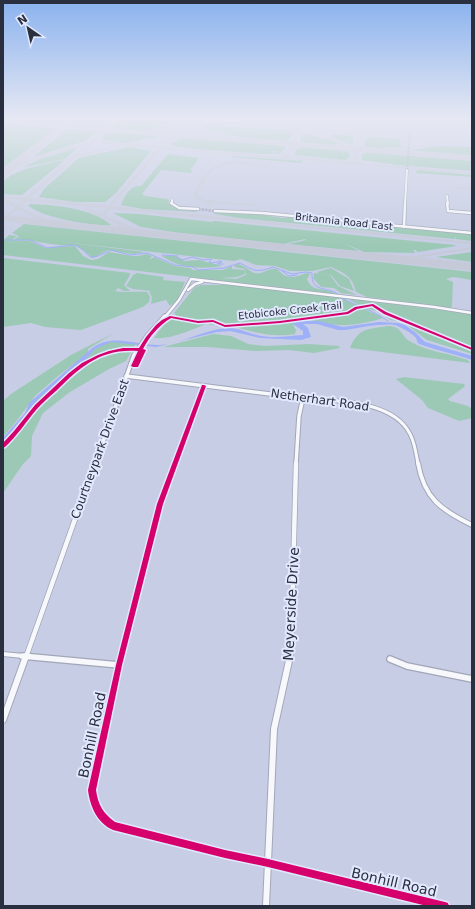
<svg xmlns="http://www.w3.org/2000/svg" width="475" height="909" font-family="'DejaVu Sans',sans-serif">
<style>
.green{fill:#9cc9b5}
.water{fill:#9eb0f7}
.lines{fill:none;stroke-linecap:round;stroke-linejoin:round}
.stream{stroke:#9eb0f7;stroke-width:1}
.taxiway{fill:#c6cad8;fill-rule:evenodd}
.runway{fill:#c6cad8;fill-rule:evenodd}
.minor-tunnel-far1{stroke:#a8adc3;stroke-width:2;stroke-dasharray:2 1;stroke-linecap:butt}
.minor-tunnel{stroke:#a8adc3;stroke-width:2.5;stroke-dasharray:2.5 1;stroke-linecap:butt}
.minor-far4-casing{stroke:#a2a6b8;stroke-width:3}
.minor-far3-casing{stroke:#a2a6b8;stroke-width:4}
.minor-far2-casing{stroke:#a2a6b8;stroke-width:5}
.minor-far1-casing{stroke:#a2a6b8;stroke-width:6}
.minor-casing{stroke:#a2a6b8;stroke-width:8}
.tertiary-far3-casing{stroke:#a2a6b8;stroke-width:4}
.tertiary-far2-casing{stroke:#a2a6b8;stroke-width:5.5}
.tertiary-far1-casing{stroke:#a2a6b8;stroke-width:6}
.tertiary-casing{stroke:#a2a6b8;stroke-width:8}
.minor-far4{stroke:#f7f8fb;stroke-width:2}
.minor-far3{stroke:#f7f8fb;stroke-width:2.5}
.minor-far2{stroke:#f7f8fb;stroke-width:3}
.minor-far1{stroke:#f7f8fb;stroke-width:4}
.minor{stroke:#f7f8fb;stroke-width:5.5}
.tertiary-far3{stroke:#f7f8fb;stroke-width:2.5}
.tertiary-far2{stroke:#f7f8fb;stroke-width:3.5}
.tertiary-far1{stroke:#f7f8fb;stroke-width:4.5}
.tertiary{stroke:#f7f8fb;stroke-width:6}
.cycleway-casing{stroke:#e2e9fe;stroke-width:3}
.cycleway{fill:#d6006c;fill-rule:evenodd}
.labels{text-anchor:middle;stroke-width:4;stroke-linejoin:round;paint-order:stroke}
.far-street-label{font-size:10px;fill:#2a2f3f;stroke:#e2e9fe}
.street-label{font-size:12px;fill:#2a2f3f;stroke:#e2e9fe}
.near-street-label{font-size:14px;fill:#2a2f3f;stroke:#e2e9fe}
</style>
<rect width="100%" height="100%" fill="#c7cde4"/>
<!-- green -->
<g class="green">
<polygon points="68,118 60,124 16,121 15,119"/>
<path d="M 81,118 L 111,118 C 102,131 87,126 73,125 Z"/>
<path d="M 130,118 L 170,122 L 147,131 L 115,129 C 117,121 123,119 130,118 Z"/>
<polygon points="14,125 56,128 3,168 3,127"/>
<path d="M 205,125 L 271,129 L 270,131 L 273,129 L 292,131 L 291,137 L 287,141 C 258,139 230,138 203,128 L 202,127 Z"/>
<polygon points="68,129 95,131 95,133 85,141 33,157"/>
<polygon points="111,132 159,136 125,143 101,140 105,134"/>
<polygon points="304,133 339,143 334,145 301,143 300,138"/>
<polygon points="333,134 353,136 353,143 350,144 330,137"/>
<polygon points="370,137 400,139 400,143 398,144 403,147 378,148 365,147 364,142"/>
<polygon points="181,138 284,146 285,149 279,154 273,154 277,151 269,152 273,152 272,154 261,154 186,148 174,146 175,144 173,146 170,144"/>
<polygon points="440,146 472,147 472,156 409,150"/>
<polygon points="129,147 151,151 116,193 105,202 76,202 39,197 44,189 79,158"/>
<polygon points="301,147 343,151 343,155 345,151 348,151 350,155 347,159 345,160 295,155 295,151"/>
<polygon points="77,148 65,159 24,167 40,159"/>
<polygon points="367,152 472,161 472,171 398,165 362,160 362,155 364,153"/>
<path d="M 168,154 L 199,158 L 193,167 L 190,168 L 192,170 L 191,173 L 161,170 L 142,194 L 145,196 L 167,199 L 169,200 L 168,203 L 173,207 L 198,210 L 197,212 L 143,209 L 121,205 C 125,196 129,185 141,186 Z"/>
<polygon points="232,156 302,161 301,163 231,157"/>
<path d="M 65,160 L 22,195 L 3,194 L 3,181 C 21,167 43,165 65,160 Z"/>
<polygon points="417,170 472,175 472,177 416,173"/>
<path d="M 31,204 C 55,205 92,208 111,225 C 95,227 38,217 28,205 Z"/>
<polygon points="215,212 257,214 282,218 290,217 472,234 472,241 456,239 456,236 455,239 239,218 215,214 214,214"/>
<polygon points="113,213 139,214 212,222 214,221 454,245 456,246 418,252 415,250 413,250 415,253 364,252 344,243 359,251 288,244 306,240 305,239 283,244 173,232 141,227"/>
<path d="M 24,224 L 472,272 L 472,280 L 453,277 L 446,279 L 453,282 L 452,306 L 451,308 L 367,297 L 356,292 C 352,276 346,274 331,267 L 312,271 L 290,271 L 275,266 L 256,265 L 241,259 L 234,261 L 55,241 L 145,252 L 133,254 L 108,250 L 93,258 L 76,245 C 53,247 37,239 14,240 L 19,236 L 12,233 Z"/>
<path d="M 9,235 L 17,236 L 12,240 L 30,241 L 45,248 L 75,246 L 83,256 L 91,260 L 98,259 L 109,252 L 132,256 L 138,256 L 147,254 L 152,256 L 149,260 L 154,257 L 175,266 L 190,268 L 193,270 L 223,270 L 232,266 L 232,269 L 245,270 L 245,274 L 237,277 L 221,278 L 236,279 L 246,275 L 245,269 L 234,267 L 237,264 C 244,265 248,270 254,273 C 261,275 266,270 272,269 C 279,267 280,274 286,276 C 293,279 301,275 307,273 L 310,274 L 307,279 C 312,294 326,286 336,294 L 3,255 L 3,241 Z"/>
<polygon points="472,252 472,262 436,257"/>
<path d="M 162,256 L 175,256 L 184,261 L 199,260 L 222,266 C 201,269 180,269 162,256 Z"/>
<path d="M 3,258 L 130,273 L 130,275 L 124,285 L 130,291 L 124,291 L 118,288 L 115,291 C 126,293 136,291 147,292 L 150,297 L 149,302 L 143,307 L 81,330 L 45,327 L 31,323 L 3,327 Z"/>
<polygon points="331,268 349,279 354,291 340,286 331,275 320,274 317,272"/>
<polygon points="137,273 164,277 163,280 185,282 177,301 170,306 166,300 151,304 152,297 149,292 151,291 133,289 126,286 133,275"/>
<polygon points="314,273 330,275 338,286 357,295 341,293 334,288 321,287 313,278"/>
<path d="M 201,285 L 236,285 L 337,296 L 383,318 C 371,322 351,326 339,325 C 321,324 312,315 293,325 L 296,330 L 295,334 C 268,339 240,328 214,321 L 216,324 L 210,325 L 208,323 C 194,329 170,340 154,338 L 166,322 L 174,318 L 197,322 L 213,322 L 195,321 L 177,317 L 174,313 L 195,287 Z"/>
<polygon points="346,298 472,314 472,354 427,340 407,325 402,322 391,320 377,311 367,309"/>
<path d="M 389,326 C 403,327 400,336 411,342 C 428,352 449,353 468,360 L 470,363 L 350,348 C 358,327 370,329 389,326 Z"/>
<polygon points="114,333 88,349 88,353 58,376 35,396 15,423 3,437 3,401 11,394 71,355"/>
<polygon points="213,334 231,336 248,344 265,346 309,344 339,346 340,348 314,353 288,350 255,351 207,347 163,347"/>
<polygon points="111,341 136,343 126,361 109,369 70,392 43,413 32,436 31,456 23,464 3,493 3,442 16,429 33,403 94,349"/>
<polygon points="404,377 464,384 465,386 464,387 448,399 450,401 468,406 472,409 472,418 459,421 428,408 422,400 396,379"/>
</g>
<!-- water -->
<path class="water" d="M 298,321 L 320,321 L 343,327 L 379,322 L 398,323 L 405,325 L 416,333 L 425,342 L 472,356 L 472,360 C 465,357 421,346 418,343 C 417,342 417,340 416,338 C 412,333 401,327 395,325 C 381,323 359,328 345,330 L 338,330 L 317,324 L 303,324 L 308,328 L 311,337 L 301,340 L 260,338 L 230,331 L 217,332 L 156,347 L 111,342 L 95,349 L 86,359 L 38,399 L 20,426 L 3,444 L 3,438 L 25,413 L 29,403 L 91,349 C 113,332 136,346 160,345 C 182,344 205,329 228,328 C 239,328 247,333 257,335 C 272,339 288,336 303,335 L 303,331 L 293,324 Z"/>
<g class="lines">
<!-- stream -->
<g class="stream">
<path d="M 5,240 L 30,240 L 47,248 L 74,245 C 96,253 81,265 111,250 L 130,255 L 147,253 L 175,265 L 193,267 L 198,270 L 224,268 L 240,263 C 254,271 257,273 273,267 L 292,274 L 306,272 L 312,273 C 311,293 326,286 338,294"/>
<polyline points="162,255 178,256 177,257 182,260 192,257 203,260 212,259 209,262 212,263 221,261 222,262 217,264 223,264"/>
<polyline points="282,271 289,276 297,275"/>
<path d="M 342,298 C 357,306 374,311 388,321"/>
</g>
<!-- taxiway -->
<g class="taxiway">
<path d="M 116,118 L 119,118 L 106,131 L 116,130 L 117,132 L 103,133 L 94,141 L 160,146 L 168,137 L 163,135 L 163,133 L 174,131 L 180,124 L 145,134 L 144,132 L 181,121 L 147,118 L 184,120 L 185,118 L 188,118 L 187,120 L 297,128 L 298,125 L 220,118 L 236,118 L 444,134 L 472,139 L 472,141 L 444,136 L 362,130 L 362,133 L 442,139 L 472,144 L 472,146 L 442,141 L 362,135 L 359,146 L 409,153 L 407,154 L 359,148 L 357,160 L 362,163 L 472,172 L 472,174 L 162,149 L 112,206 L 472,242 L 472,244 L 110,209 L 106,213 L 107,216 L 131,227 L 164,234 L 164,235 L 162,236 L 128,229 L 122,226 L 121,229 L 108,230 L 108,228 L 117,227 L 119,225 L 83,208 L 86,207 L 102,214 L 106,208 L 27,201 L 21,207 L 40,217 L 72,225 L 70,226 L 37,219 L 18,209 L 3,221 L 3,218 L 15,207 L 3,201 L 3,196 L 25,198 L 85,145 L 46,156 L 3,172 L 3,170 L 44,154 L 89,142 L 100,132 L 100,131 L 95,130 L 95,128 L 103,130 ZM 185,122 L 195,124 L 193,128 L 195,130 L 235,141 L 236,139 L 197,128 L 198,123 L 296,130 L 292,141 L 283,144 L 289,147 L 286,154 L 279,156 L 164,147 L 170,139 L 182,137 L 182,135 L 176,132 ZM 302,125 L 360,130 L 359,133 L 300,128 ZM 300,130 L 358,135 L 356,146 L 309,132 L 306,133 L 356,148 L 353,160 L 356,162 L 286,157 L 289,156 L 293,148 L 303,145 L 296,140 ZM 93,143 L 158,148 L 108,206 L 30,198 L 76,157 L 120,147 L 118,146 L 79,154 ZM 5,198 L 23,200 L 17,205 Z"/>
<polygon points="314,118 453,128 472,131 472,133 453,130 301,120"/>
<polygon points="14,122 13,124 3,125 3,123"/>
<polygon points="443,142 444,144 396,150 394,149"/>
<path d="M 228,161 L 244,162 L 268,166 L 266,167 C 248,165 226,158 211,172 C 205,178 202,186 197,193 L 199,197 L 205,200 L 253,204 L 254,204 L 254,206 L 211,203 L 211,205 L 209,206 L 208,206 L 207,204 L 195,198 L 193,193 C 204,177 208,166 228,161 Z"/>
<polygon points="458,187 472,188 472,190 457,189 456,188"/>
<polygon points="472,247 472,249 410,259 379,258 377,257 379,256 410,257"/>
</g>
<!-- runway -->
<g class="runway">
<polygon points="3,120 62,124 68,121 71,121 71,125 472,155 472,161 65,129 6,176 3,177 3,169 56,129 3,124"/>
<polygon points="3,215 472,263 472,271 3,221"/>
</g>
<!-- minor-tunnel-far1 -->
<polyline class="minor-tunnel-far1" points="407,170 410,130"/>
<!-- minor-tunnel -->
<polyline class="minor-tunnel" points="198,209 215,211"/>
<defs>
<g id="minor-far4">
<polyline points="447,196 448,204"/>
<polyline points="172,204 172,200"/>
<polyline points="405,204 407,170"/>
</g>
<g id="minor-far3">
<polyline points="171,203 179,208 198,209"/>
<polyline points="447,203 448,211 472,213"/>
<polyline points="215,211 262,213 472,233"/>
<polyline points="404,227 405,203"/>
</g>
<g id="minor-far2">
<path d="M 303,398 C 336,401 393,400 410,434 C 415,443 416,454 418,464"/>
<polyline points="175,464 204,386"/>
</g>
<g id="minor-far1">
<path d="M 418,463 C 424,498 441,510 472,525"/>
<polyline points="3,654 33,657"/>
<polyline points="121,657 160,504 175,463"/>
</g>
<g id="minor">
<polyline points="22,656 119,665"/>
<path d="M 121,656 L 92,790 C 94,806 100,816 113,826 L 445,906"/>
<polyline points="390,659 407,666 472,679"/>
</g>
<g id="tertiary-far3">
<polyline points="188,290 195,284 202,282"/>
<polyline points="165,317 179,300 191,279 434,307 472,313"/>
</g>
<g id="tertiary-far2">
<polyline points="126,376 303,398 299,416 296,464"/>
<polyline points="95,464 134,355 148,335 165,316"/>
</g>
<g id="tertiary-far1">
<polyline points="26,657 95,463"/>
<polyline points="290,657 291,650 296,463"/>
</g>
<g id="tertiary">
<polyline points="3,720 26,656"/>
<polyline points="266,906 274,729 290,656"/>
</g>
</defs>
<!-- minor-far4 casing -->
<use href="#minor-far4" class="minor-far4-casing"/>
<!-- minor-far3 casing -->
<use href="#minor-far3" class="minor-far3-casing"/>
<!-- minor-far2 casing -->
<use href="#minor-far2" class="minor-far2-casing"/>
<!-- minor-far1 casing -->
<use href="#minor-far1" class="minor-far1-casing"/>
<!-- minor casing -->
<use href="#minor" class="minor-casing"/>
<!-- tertiary-far3 casing -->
<use href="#tertiary-far3" class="tertiary-far3-casing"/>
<!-- tertiary-far2 casing -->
<use href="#tertiary-far2" class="tertiary-far2-casing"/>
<!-- tertiary-far1 casing -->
<use href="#tertiary-far1" class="tertiary-far1-casing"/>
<!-- tertiary casing -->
<use href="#tertiary" class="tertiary-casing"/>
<!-- minor-far4 -->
<use href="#minor-far4" class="minor-far4"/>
<!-- minor-far3 -->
<use href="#minor-far3" class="minor-far3"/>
<!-- minor-far2 -->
<use href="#minor-far2" class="minor-far2"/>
<!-- minor-far1 -->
<use href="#minor-far1" class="minor-far1"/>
<!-- minor -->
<use href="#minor" class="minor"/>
<!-- tertiary-far3 -->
<use href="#tertiary-far3" class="tertiary-far3"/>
<!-- tertiary-far2 -->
<use href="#tertiary-far2" class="tertiary-far2"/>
<!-- tertiary-far1 -->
<use href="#tertiary-far1" class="tertiary-far1"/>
<!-- tertiary -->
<use href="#tertiary" class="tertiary"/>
<defs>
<g id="cycleway">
<path d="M 373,304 L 386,312 L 472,348 L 472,350 L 384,314 L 372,306 L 357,309 L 348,314 L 280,323 L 225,327 L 213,322 L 198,323 L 171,318 C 158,326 150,336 143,349 L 146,350 L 138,367 L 133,367 L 131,366 L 138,351 C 101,348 80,367 56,391 C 49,397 42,403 36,410 C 26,422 17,436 5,447 L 3,448 L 3,443 L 14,431 L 35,405 L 69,373 L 82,363 L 98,355 L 109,351 L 123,348 L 139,348 L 146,337 L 156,325 L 162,320 L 170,316 L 198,321 L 213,320 L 225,325 L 280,321 L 347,312 L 355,307 Z"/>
<path d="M 202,385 L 204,385 L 206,386 L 163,504 L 122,665 L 96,790 C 98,805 103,813 115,822 L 225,850 L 268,859 L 445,902 L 448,903 L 449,906 L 427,906 L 268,867 L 225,858 L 113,830 C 97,823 90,806 88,790 L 116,665 L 157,504 Z"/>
</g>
</defs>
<!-- cycleway casing -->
<use href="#cycleway" class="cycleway-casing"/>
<!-- cycleway -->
<use href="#cycleway" class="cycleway"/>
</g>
<!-- sky -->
<linearGradient id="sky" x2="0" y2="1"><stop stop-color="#8ab2ee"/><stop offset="0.48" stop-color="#e6e8f3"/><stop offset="1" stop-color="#e6e8f3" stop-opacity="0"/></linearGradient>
<rect width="475" height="245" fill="url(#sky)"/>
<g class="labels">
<!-- far-street labels -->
<g class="far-street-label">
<text transform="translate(344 221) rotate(6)" y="4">Britannia Road East</text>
<text transform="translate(290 310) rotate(-6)" y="4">Etobicoke Creek Trail</text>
</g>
<!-- street labels -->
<g class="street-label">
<text transform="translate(320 400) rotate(8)" y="4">Netherhart Road</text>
<text transform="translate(100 449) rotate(-70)" y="4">Courtneypark Drive East</text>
</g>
<!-- near-street labels -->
<g class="near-street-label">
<text transform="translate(291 604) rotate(-87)" y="5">Meyerside Drive</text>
<text transform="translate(92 735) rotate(-78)" y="5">Bonhill Road</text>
<text transform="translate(394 882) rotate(13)" y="5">Bonhill Road</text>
</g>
</g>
<!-- border -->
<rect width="475" height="909" fill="none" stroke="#2a2f3f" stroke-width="8"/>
<!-- north arrow -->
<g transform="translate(28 28) rotate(326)" stroke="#e2e9fe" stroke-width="3" paint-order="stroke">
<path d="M0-3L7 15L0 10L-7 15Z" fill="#2a2f3f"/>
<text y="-6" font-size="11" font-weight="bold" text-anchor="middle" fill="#2a2f3f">N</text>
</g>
</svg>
